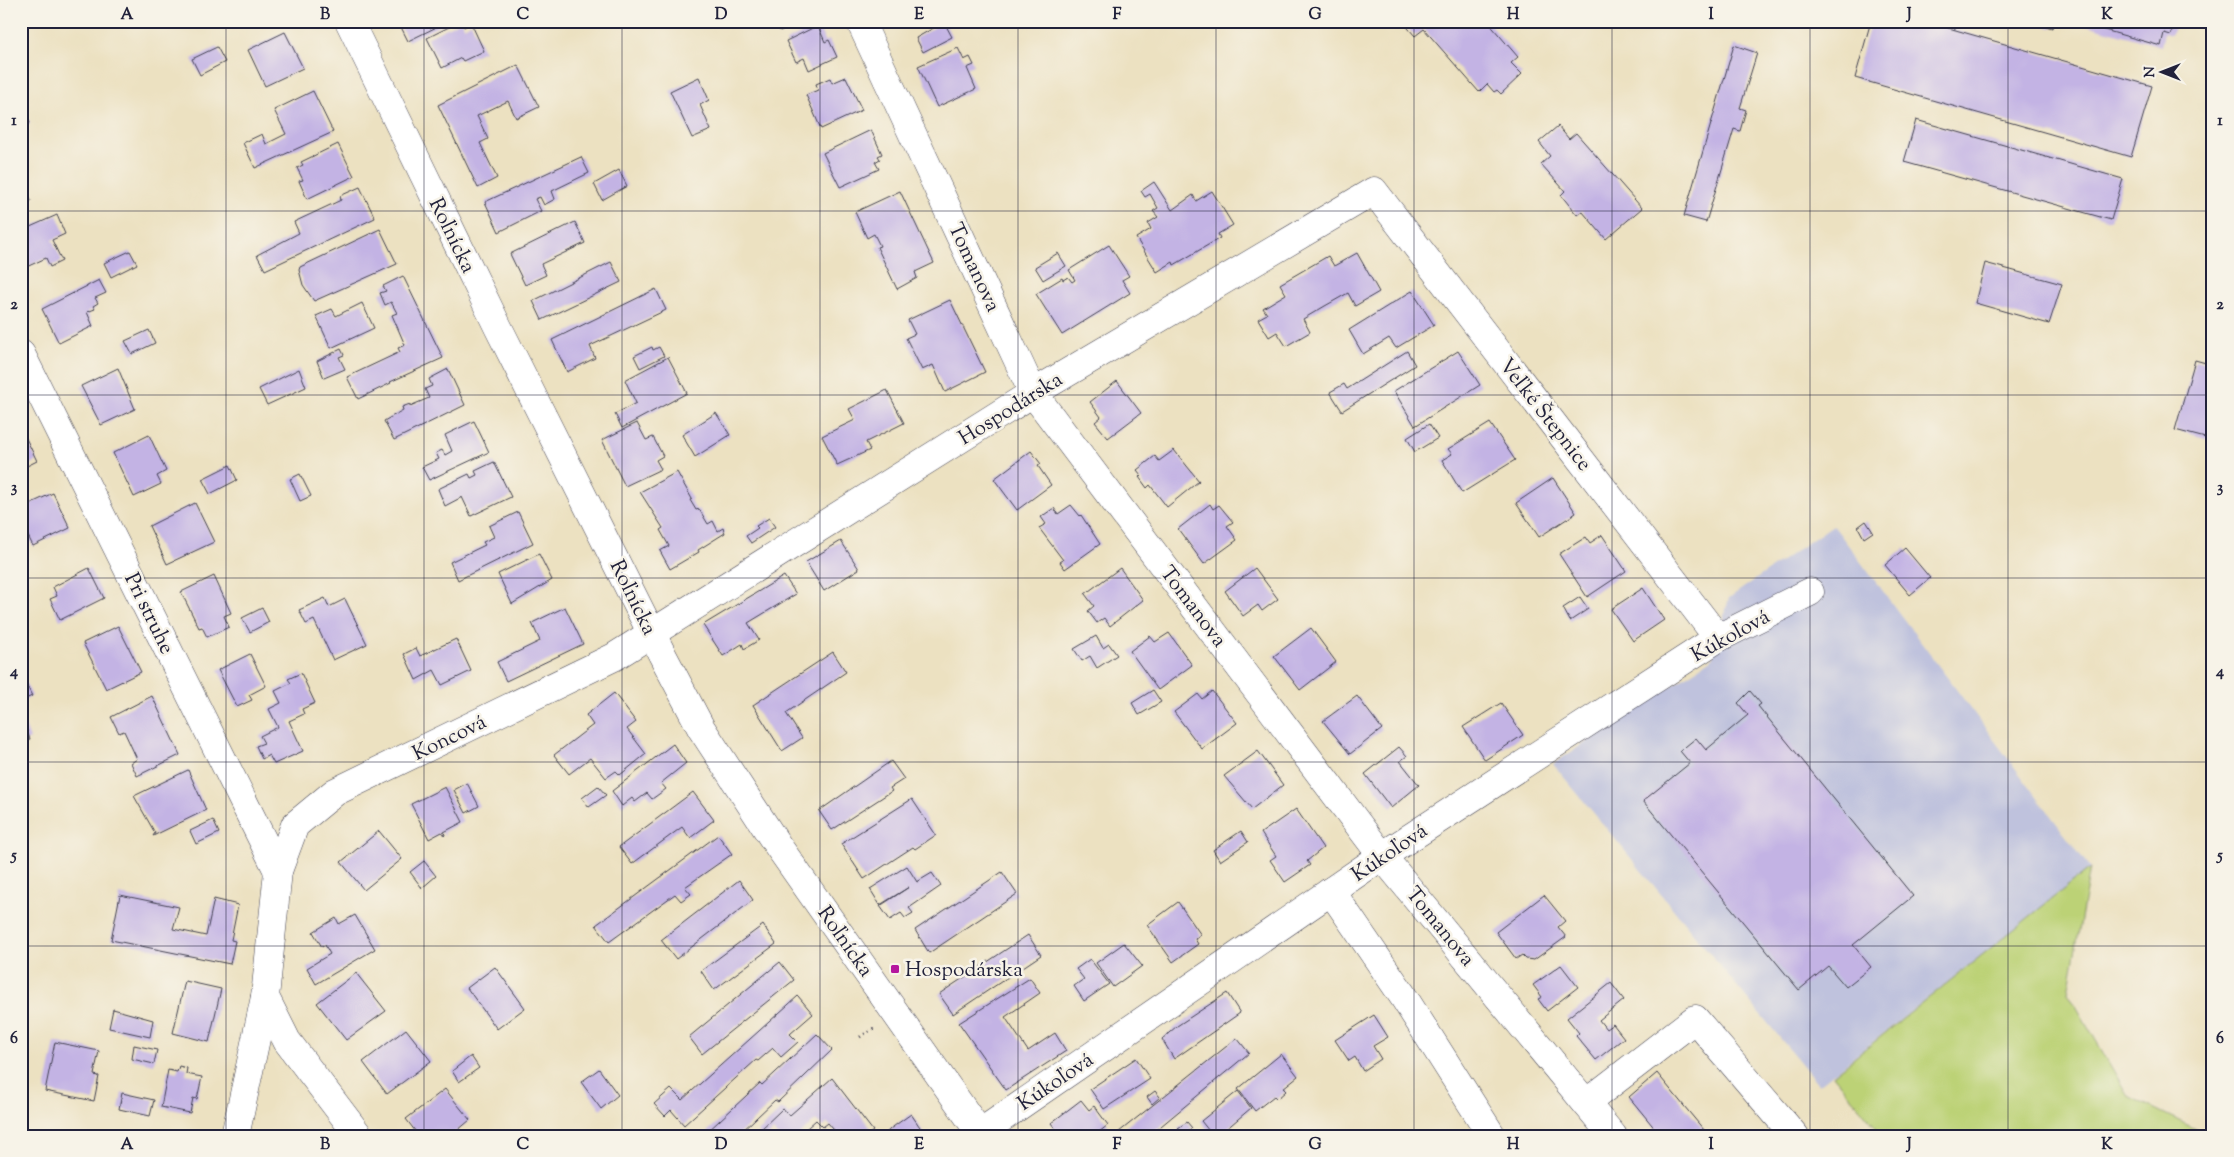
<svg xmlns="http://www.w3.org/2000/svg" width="2234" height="1157" font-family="'Sorts Mill Goudy',serif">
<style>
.industrial{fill:#bfc2dd}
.green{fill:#bcd276;stroke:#6f7a58}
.building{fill:#c3b3e4}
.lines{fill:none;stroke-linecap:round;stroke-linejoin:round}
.minor-casing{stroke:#403f4f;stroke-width:29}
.path{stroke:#403f4f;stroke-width:3;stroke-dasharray:1 4;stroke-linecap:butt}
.minor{stroke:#fff;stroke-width:28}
.grid{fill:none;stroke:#22223b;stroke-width:1;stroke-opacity:0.55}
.poi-dot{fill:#b5179e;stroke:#f7f3e8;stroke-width:2}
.labels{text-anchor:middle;stroke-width:5;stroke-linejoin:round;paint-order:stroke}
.street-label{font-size:21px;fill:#22223b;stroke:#f7f3e8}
.poi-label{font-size:21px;fill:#22223b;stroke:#f7f3e8;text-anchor:start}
.neatline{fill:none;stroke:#22223b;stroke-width:2}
.grid-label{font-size:16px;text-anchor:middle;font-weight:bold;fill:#22223b}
</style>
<rect width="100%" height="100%" fill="#f7f3e8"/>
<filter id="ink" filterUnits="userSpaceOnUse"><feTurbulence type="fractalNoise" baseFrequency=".02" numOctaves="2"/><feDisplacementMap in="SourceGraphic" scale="10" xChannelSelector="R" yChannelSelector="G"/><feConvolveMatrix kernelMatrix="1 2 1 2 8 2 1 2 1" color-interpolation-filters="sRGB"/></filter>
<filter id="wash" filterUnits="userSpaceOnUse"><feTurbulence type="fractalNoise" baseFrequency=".0096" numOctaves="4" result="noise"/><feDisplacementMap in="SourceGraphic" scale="20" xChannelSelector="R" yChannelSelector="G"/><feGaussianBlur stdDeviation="1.12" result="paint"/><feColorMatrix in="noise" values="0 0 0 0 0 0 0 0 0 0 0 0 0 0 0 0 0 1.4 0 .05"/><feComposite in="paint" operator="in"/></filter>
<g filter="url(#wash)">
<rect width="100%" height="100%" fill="#ece1c1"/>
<!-- industrial -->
<polygon class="industrial" points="1833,525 2090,868 1819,1085 1553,764 1712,659 1729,598"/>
<!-- green -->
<polygon class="green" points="2090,868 2068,992 2128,1096 2210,1136 1883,1136 1833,1075"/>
<g id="blocks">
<!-- building -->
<g class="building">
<polygon points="398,21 449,21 408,41"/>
<polygon points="461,21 464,27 471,23 484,51 463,61 461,58 442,68 427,38"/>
<polygon points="775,21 799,21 780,31"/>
<polygon points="1402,21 1487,21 1518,57 1511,63 1522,74 1501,94 1497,90 1494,92 1487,84 1479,92 1424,29 1415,36"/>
<polygon points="1871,21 1924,21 2152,86 2131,157 1855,78"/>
<polygon points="2030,21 2054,21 2052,28"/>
<polygon points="944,22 952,37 923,52 916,38"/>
<polygon points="2076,22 2173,21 2176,22 2171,35 2164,33 2161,46"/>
<polygon points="821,24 819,28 825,42 829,40 837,57 809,70 804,58 796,62 786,41"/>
<polygon points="285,32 303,68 265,86 248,50"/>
<polygon points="1734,45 1757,53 1740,108 1746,110 1740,131 1734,129 1706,222 1684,216"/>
<polygon points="217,47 225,62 200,75 192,59"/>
<polygon points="958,48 964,60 970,57 974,65 967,68 976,89 937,107 918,66"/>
<polygon points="518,65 539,107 516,118 508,101 477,116 488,139 480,143 497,178 478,188 438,105"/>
<polygon points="699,77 709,100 700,105 711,130 692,138 670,91"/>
<polygon points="846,77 862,110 821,129 806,95 818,90 816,84 830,78 832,83"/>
<polygon points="313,91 333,132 255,168 243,143 262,134 266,144 286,134 274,110"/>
<polygon points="21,105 30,123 21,128"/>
<polygon points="1916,120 2123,179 2111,220 1904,162"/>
<polygon points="1558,126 1569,139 1576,133 1642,208 1606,239 1582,211 1577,215 1561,195 1565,191 1541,164 1550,156 1539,142"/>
<polygon points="871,130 882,154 878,156 880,159 875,162 879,169 840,187 823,153"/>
<polygon points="338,144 354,176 307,199 299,181 303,180 297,168 303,165 301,162"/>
<polygon points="581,157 589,173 552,191 555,199 544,205 540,197 535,199 541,211 499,232 485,202"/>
<polygon points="619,170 627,186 602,200 594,184"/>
<polygon points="21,180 31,201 21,206"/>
<polygon points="1154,182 1172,210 1193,195 1196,201 1212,191 1233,225 1218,234 1220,238 1174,265 1173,262 1157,272 1136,238 1151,229 1148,223 1158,217 1153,211 1158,208 1150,194 1145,197 1141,191"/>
<polygon points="360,187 375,218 265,270 257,255 299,233 294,222 341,200 340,196"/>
<polygon points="900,191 934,263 915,272 917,278 897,289 877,247 880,246 874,234 867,238 855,212"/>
<polygon points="57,215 65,234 52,240 62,261 50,267 46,258 22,269 21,231"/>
<polygon points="575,222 585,243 541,264 546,275 525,285 510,254"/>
<polygon points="380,229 397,264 314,301 303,285 299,270 300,267"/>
<polygon points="1109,245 1129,276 1122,280 1130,293 1062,335 1036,294 1062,278 1063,280 1068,277 1072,282 1075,280 1069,270"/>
<polygon points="130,251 137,264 111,277 104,263"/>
<polygon points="1058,253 1066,266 1043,280 1035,267"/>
<polygon points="1357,253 1379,292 1355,306 1348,293 1325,306 1303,319 1310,332 1286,346 1277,332 1269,337 1258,319 1267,314 1263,308 1286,294 1280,284 1328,256 1334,266"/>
<polygon points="611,262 621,282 542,320 533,301"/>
<polygon points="1985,263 2062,284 2049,324 1975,303"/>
<polygon points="403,276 443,358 390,382 391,383 358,399 347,377 400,352 398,348 405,345 392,315 397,313 391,302 385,305 380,293 386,291 383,286"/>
<polygon points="99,280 106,293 95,298 98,303 93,306 95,309 87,312 93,326 59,343 42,309"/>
<polygon points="656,289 666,310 590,346 595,358 567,372 552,340"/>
<polygon points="1412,291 1434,325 1396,348 1389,338 1363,354 1349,330"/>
<polygon points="950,300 985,372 945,392 933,365 922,370 906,338 915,334 908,320"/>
<polygon points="362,303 374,328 331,348 316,316 332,309 336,316"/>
<polygon points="149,330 155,343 132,354 125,341"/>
<polygon points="652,347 653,350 659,347 664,356 640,368 634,356"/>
<polygon points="341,349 344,355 339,357 345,369 324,378 317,361"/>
<polygon points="1407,351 1415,365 1342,411 1330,392 1344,384 1347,389"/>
<polygon points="1458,351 1480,385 1415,426 1394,391"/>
<polygon points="668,357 687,393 622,428 615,414 636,403 625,380"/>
<polygon points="2195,360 2213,365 2213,440 2175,430"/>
<polygon points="118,368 135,409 101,425 81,386"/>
<polygon points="299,369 306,387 267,405 259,389"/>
<polygon points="448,369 465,405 394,440 384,421 403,410 402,407 410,404 410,406 429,398 425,389 432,386 429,379"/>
<polygon points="1117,381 1141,413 1108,438 1095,422 1101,417 1090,402"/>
<polygon points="887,390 904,423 866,442 870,450 837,465 822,436 855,420 849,409"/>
<polygon points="716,413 730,435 695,457 682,435"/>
<polygon points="474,421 489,452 429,480 422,467 439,459 436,453 442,450 445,455 452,451 445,435"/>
<polygon points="637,423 646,440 653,437 663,456 656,460 661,469 625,486 602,440"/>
<polygon points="1490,423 1515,460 1462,493 1442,460 1452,454 1448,449"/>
<polygon points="1429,424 1438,438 1415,452 1407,438"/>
<polygon points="21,428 37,461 21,469"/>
<polygon points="149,435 166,471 157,476 161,484 134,497 113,453"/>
<polygon points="1174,450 1199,481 1167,507 1150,485 1147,488 1139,477 1141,475 1137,470 1155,456 1159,461"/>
<polygon points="1031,451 1041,464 1038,466 1051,485 1017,510 994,479"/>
<polygon points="494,462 511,497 471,516 462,497 445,506 438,489 469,474 471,478 477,475 475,471"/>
<polygon points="230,465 237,480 210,494 202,479"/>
<polygon points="677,472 692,499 690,500 696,510 699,509 708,524 713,521 718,531 723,528 725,533 698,550 699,552 670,569 660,551 669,546 660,530 663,528 640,492"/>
<polygon points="300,474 311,496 300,501 290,479"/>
<polygon points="1553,478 1576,513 1539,537 1516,503"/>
<polygon points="53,493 70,528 33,546 21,522 21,508"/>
<polygon points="195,503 214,542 167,564 149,526"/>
<polygon points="1210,504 1213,509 1219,505 1233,522 1227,526 1237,540 1204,564 1178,529"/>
<polygon points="1071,505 1080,516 1081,515 1100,544 1065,569 1060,562 1063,560 1039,528 1046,524 1041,517 1054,508 1058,514"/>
<polygon points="518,512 533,543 458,580 450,562 485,545 483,542 494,537 489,526"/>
<polygon points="769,518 775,527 751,543 746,536 758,528 756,526"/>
<polygon points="1866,521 1873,532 1864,538 1858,527"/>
<polygon points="1602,535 1626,571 1587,597 1559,554 1586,537 1590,543"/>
<polygon points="841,541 859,569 824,591 806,562"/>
<polygon points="1905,548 1930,578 1910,595 1885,565"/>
<polygon points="539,554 552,580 512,604 498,574"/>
<polygon points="89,568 104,598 60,620 50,599 57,596 53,587"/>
<polygon points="1120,568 1143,600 1110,626 1104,618 1097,623 1088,611 1094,606 1085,594"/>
<polygon points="1255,568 1278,599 1262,611 1258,605 1243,616 1225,591"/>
<polygon points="214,576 231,613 224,616 229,627 207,637 202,627 199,628 181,592"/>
<polygon points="784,576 796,594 748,623 759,640 744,649 742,644 723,656 703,625"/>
<polygon points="1643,588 1664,620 1633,641 1611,609"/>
<polygon points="1580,597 1588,609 1570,621 1563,608"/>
<polygon points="325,598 329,607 345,599 367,644 333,660 314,620 306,624 299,610"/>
<polygon points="565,607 583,644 506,681 497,662 540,641 532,623"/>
<polygon points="262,608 269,622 250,632 242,618"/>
<polygon points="118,626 141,672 106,689 83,643"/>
<polygon points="1311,628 1336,662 1300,690 1274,656"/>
<polygon points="1169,633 1192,665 1158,690 1130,651 1150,636 1155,642"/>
<polygon points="1096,636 1103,648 1109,644 1117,655 1097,668 1090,656 1082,661 1074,649"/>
<polygon points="456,639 471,671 442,685 434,670 416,680 404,654 416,648 420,656"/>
<polygon points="833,652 846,672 786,713 802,738 782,751 753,705"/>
<polygon points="250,654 266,686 249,695 252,700 237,707 218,670"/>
<polygon points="301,673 315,703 302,709 304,714 289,721 303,751 274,764 269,755 262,759 256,746 264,743 260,736 278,727 269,709 281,703 275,691 291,683 288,679"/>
<polygon points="21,674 32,696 21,701"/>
<polygon points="1153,690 1161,702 1139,715 1132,703"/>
<polygon points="1212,691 1237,723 1202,749 1174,712 1198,694 1202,699"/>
<polygon points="1750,691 1761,704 1758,706 1913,896 1853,945 1871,967 1846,987 1828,966 1799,990 1643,801 1690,763 1680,751 1696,738 1706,750 1748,715 1738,703"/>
<polygon points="614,693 636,722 627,729 646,754 620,775 616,771 606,778 590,758 569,774 554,755 593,725 586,715"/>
<polygon points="152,696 180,755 137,776 131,763 137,759 124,731 119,733 111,717"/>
<polygon points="1357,696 1382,729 1350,754 1323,721"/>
<polygon points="1501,703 1523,735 1485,760 1463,727"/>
<polygon points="25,726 30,739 21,743 21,728"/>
<polygon points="673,744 686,763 661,783 666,789 652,799 647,793 635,802 632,798 622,806 612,791"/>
<polygon points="1399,747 1407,756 1400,761 1419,785 1391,808 1365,774"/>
<polygon points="1258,751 1283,785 1252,809 1224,776"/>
<polygon points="891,761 904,779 890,788 892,791 832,830 819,811"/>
<polygon points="188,770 206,810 153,836 155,833 134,796"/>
<polygon points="467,783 479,806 466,813 454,790"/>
<polygon points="598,786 606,795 589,807 582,798"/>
<polygon points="445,787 463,822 444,832 445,835 444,836 442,832 429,839 411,804"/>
<polygon points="693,792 714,820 690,838 682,827 632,864 619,847"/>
<polygon points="912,799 936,835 915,849 913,847 864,879 841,844"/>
<polygon points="1296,809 1323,848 1307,861 1310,865 1285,882 1270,860 1276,856 1261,833"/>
<polygon points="213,820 219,833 196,844 190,831"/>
<polygon points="379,831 402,859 364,890 341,862"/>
<polygon points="1241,831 1248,842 1220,861 1213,850"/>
<polygon points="718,835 732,854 685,887 691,894 681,901 675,894 609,942 596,925"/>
<polygon points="424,861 436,876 422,888 410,872"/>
<polygon points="907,866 917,882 932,873 941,886 909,908 913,913 905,918 901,913 890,920 880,906 909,887 880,905 870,889"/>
<polygon points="1002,872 1017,894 929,953 915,930"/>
<polygon points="739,880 753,900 676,959 661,940"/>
<polygon points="120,895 179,907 173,929 206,936 214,899 238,905 231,940 235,941 230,964 111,940"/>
<polygon points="1544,895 1565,921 1558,927 1566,937 1534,960 1526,959 1522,955 1516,959 1496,932"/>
<polygon points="1178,902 1201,935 1195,939 1198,944 1173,962 1147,925"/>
<polygon points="355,915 375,949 316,984 307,968 330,954 325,945 322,947 313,932 336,918 339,924"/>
<polygon points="763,925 776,944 714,990 701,971"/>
<polygon points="1028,935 1041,955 953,1014 939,994"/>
<polygon points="1124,943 1142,966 1113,987 1096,963"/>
<polygon points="1090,959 1109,984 1084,1001 1074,986 1084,979 1076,969"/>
<polygon points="780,962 794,980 702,1054 689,1037"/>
<polygon points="1561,965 1578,987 1547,1011 1538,999 1542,997 1533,985"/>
<polygon points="495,967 525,1008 497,1029 467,988"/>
<polygon points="356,973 386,1011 346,1040 317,1003"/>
<polygon points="1030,978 1040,993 1005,1017 1028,1051 1055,1033 1066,1051 1006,1090 959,1023"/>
<polygon points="185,981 221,989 209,1042 173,1033"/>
<polygon points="1611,983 1624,1000 1599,1020 1606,1029 1613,1024 1624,1038 1596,1060 1576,1036 1579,1033 1567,1018"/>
<polygon points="1227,993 1240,1013 1174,1059 1162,1039 1177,1026"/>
<polygon points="798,996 813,1014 790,1034 798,1042 781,1057 773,1048 758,1061 756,1060 684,1125 671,1110 665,1116 654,1104 671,1089 682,1100"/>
<polygon points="113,1009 153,1020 150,1037 109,1028"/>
<polygon points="1374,1015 1388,1037 1373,1046 1381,1059 1363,1071 1355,1057 1349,1061 1335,1040"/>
<polygon points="406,1029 431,1061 387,1094 363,1062"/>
<polygon points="817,1034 832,1050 778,1102 775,1100 737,1136 709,1136 706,1133 760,1083 762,1085"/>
<polygon points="1237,1038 1249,1053 1149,1136 1114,1136"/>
<polygon points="55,1042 99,1051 94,1075 99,1076 94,1101 45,1091"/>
<polygon points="134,1045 157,1050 154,1064 132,1059"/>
<polygon points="1281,1054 1298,1076 1283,1088 1286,1091 1277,1099 1274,1096 1255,1111 1238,1089"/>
<polygon points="471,1056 479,1068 459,1082 452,1071"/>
<polygon points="1136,1058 1150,1079 1104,1109 1090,1089"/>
<polygon points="179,1066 187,1068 186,1074 202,1077 197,1099 193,1098 190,1113 161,1107 168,1070 177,1072"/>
<polygon points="599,1069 618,1095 601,1109 581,1082"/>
<polygon points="1657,1073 1684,1106 1709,1136 1661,1136 1629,1097"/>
<polygon points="832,1078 873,1131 867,1136 839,1136 828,1123 823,1127 816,1120 798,1136 778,1136 773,1131 768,1136 761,1136 758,1132 782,1109 790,1115"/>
<polygon points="445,1089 470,1120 451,1136 419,1136 406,1119"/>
<polygon points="1155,1091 1160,1097 1152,1104 1147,1097"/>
<polygon points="1238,1091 1251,1108 1218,1136 1213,1136 1201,1121"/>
<polygon points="122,1093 154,1100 150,1116 119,1109"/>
<polygon points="1081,1100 1089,1110 1094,1106 1108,1125 1094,1136 1061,1136 1051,1123"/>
<polygon points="911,1114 926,1136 884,1136 890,1129"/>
<polygon points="1187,1122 1192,1128 1183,1135 1178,1128"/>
</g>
</g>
</g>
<g filter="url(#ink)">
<use href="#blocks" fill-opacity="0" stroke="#403f4f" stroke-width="1"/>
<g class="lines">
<defs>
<g id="minor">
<polyline points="349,21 498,327 663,656 701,728 776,843 982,1136"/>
<polyline points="860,21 1033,393 1382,856 1613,1136"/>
<polyline points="21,354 278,871"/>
<polyline points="1331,891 1403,996 1492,1136"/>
<polyline points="1586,1103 1695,1019 1795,1136"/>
<polyline points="980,1133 1382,856 1718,638 1810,592"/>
<polyline points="235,1136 265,997"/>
<polyline points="359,1136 287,1041 265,997 278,871 295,825 335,792 614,657 1033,393 1374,191 1718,638"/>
</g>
</defs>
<!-- minor casing -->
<use href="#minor" class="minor-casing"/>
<!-- path -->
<polyline class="path" points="860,1037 874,1028"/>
<!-- minor -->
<use href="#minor" class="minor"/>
</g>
</g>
<!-- grid -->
<path class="grid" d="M 226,21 L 226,1136M 424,21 L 424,1136M 622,21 L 622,1136M 820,21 L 820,1136M 1018,21 L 1018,1136M 1216,21 L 1216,1136M 1414,21 L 1414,1136M 1612,21 L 1612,1136M 1810,21 L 1810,1136M 2008,21 L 2008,1136M 21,211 L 2213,211M 21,395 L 2213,395M 21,578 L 2213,578M 21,762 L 2213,762M 21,946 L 2213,946"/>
<!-- markers -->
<rect class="poi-dot" x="890" y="964" width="10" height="10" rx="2.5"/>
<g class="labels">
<!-- street labels -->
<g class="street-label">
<text transform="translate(453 235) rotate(64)" y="7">Roľnícka</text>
<text transform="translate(975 267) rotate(65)" y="7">Tomanova</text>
<text transform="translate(1010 408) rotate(-32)" y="7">Hospodárska</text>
<text transform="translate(1546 414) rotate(52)" y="7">Veľké Štepnice</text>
<text transform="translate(634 597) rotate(64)" y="7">Roľnícka</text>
<text transform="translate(1194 606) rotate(53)" y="7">Tomanova</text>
<text transform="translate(150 613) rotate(64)" y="7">Pri struhe</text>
<text transform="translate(1730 635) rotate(-29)" y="7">Kúkoľová</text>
<text transform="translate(449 737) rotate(-26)" y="7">Koncová</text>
<text transform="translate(1389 852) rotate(-34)" y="7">Kúkoľová</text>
<text transform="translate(1441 926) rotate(51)" y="7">Tomanova</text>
<text transform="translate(846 941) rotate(55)" y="7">Roľnícka</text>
<text transform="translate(1055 1081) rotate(-34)" y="7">Kúkoľová</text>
</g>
<!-- poi labels -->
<g class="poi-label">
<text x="905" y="976">Hospodárska</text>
</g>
</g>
<!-- margin -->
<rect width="2234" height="1157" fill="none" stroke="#f7f3e8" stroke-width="55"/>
<!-- north arrow -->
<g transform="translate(2162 72) rotate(270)" stroke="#f7f3e8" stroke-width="4" paint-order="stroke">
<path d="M0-4L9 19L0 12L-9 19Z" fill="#22223b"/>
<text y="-8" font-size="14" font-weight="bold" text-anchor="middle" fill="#22223b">N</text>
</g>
<rect x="28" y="28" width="2178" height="1102" class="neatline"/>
<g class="grid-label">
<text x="127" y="19">A</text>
<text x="325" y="19">B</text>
<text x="523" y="19">C</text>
<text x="721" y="19">D</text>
<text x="919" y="19">E</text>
<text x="1117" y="19">F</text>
<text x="1315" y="19">G</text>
<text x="1513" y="19">H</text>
<text x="1711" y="19">I</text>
<text x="1909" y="19">J</text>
<text x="2107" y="19">K</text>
<text x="14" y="125">1</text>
<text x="2220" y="125">1</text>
<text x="14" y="309">2</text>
<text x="2220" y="309">2</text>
<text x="14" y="492">3</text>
<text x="2220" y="492">3</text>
<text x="14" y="676">4</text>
<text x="2220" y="676">4</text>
<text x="14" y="860">5</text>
<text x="2220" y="860">5</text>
<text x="14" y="1043">6</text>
<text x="2220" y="1043">6</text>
<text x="127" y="1149">A</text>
<text x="325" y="1149">B</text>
<text x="523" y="1149">C</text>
<text x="721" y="1149">D</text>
<text x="919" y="1149">E</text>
<text x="1117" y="1149">F</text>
<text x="1315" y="1149">G</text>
<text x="1513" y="1149">H</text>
<text x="1711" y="1149">I</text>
<text x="1909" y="1149">J</text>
<text x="2107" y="1149">K</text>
</g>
</svg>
